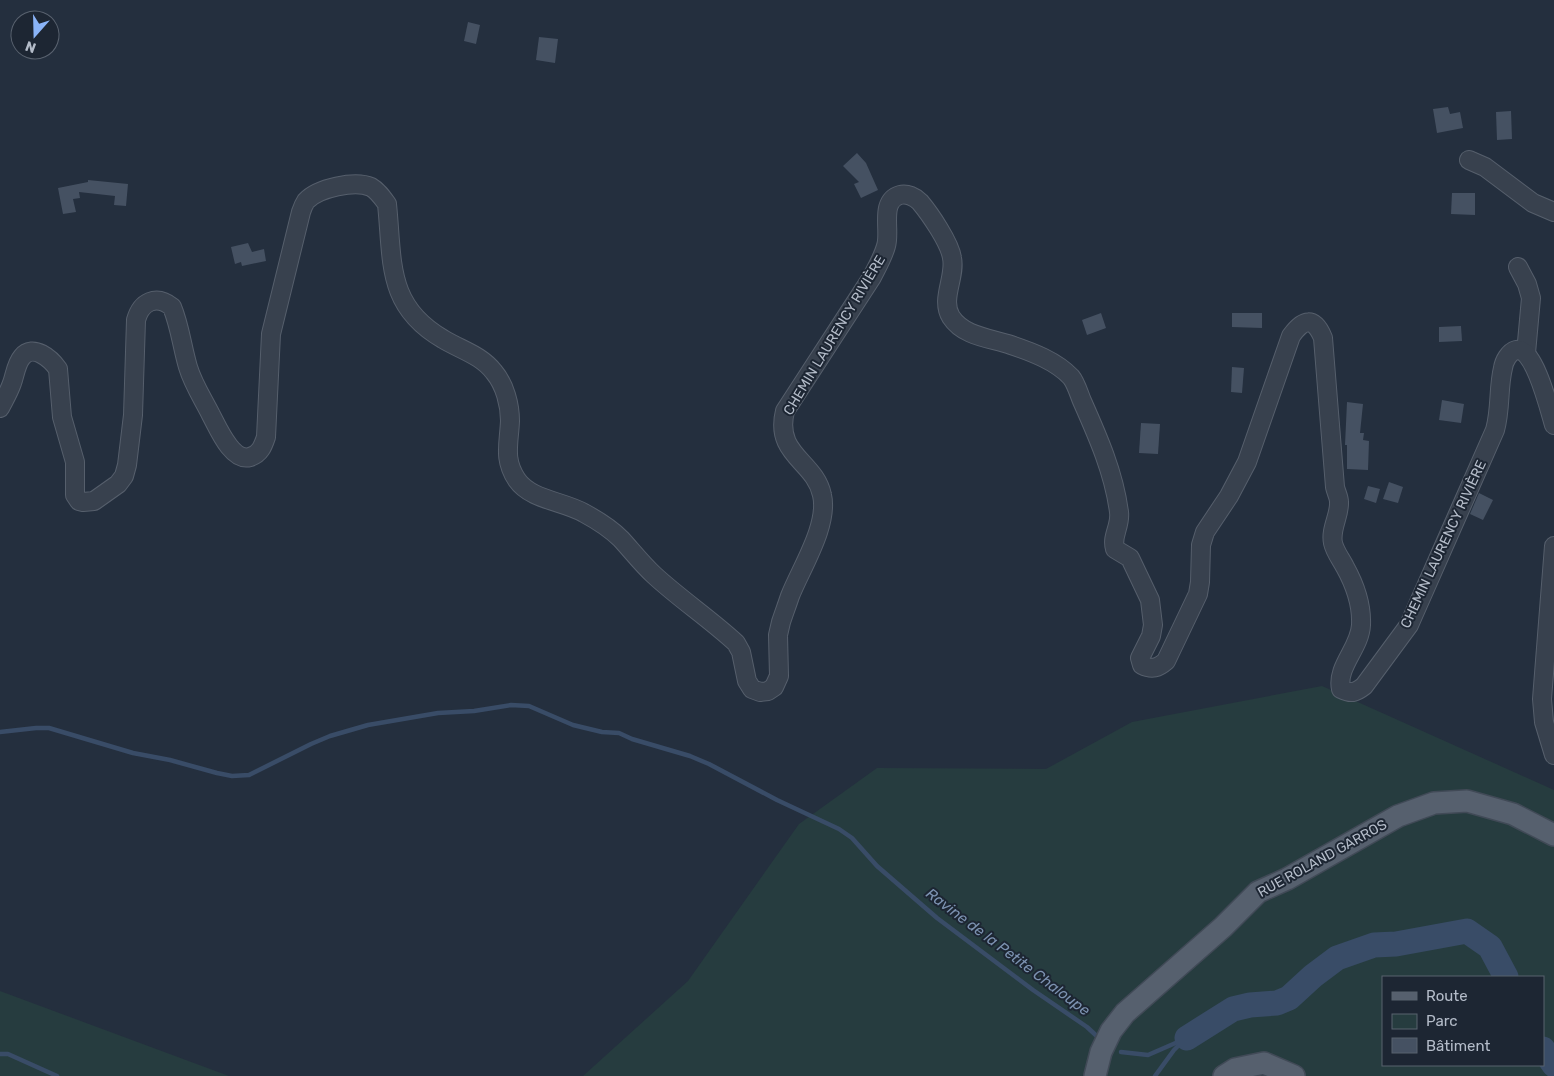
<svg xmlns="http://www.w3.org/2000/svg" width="1554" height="1076" font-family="Rubik,sans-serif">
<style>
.green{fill:#263c3f;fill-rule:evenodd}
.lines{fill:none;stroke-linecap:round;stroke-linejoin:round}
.stream{stroke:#394c67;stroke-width:4.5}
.river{stroke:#394c67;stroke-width:25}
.building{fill:#455162}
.minor-casing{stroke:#565f6c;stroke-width:20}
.major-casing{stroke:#414a57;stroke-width:24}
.minor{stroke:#38414e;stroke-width:18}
.major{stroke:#56606e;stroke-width:21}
.labels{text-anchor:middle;stroke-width:4;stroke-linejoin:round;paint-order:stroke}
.street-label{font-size:14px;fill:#b4bcc9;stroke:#1d2633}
.water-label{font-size:15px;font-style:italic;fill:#7c92b1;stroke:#1d2633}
</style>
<rect width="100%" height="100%" fill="#242f3e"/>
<!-- green -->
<g class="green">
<path d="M 1322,686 L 1554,790 L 1554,1076 L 583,1076 L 688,981 L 799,824 L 877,768 L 1046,769 L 1132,722 ZM 1383,977 L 1543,977 L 1543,1065 L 1383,1065 Z"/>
<polygon points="0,991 229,1076 0,1076"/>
</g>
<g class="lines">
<!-- stream -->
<g class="stream">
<polyline points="0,732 36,728 49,728 133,753 170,760 217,773 232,776 249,775 311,744 330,736 368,725 438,713 474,711 511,705 529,706 573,725 602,732 619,733 632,739 690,756 709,764 777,800 839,829 852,838 877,866 937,918 1033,990 1087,1027 1101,1040"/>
<polyline points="1121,1052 1148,1055 1187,1038"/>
<polyline points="0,1054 8,1054 57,1076"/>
<polyline points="1155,1076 1174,1050 1182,1042"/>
</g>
<!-- river -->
<g class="river">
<polyline points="1187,1038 1233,1009 1250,1005 1277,1003 1289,998 1313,976 1337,958 1374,945 1396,944 1467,931 1490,947 1506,977"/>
<polyline points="1543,1049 1554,1065"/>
</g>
</g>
<!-- building -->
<g class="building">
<polygon points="468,22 480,25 476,44 464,41"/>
<polygon points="539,37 558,39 555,63 536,60"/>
<polygon points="1448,107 1450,114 1460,112 1463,128 1437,133 1433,109"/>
<polygon points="1511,111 1512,139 1497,140 1496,112"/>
<polygon points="857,153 866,163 878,190 861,198 854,184 859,182 843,166"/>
<polygon points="88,180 128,184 126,206 114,205 115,196 79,192 80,198 73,199 76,212 63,214 58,188 88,182"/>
<polygon points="1452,193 1475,193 1475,215 1451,214"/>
<polygon points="248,243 252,252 264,249 266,261 242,266 241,262 235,264 231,247"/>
<polygon points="1101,313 1106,328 1087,335 1082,320"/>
<polygon points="1232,313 1262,313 1262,328 1232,327"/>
<polygon points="1461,326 1462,341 1439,342 1439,327"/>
<polygon points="1232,367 1244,368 1242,393 1231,392"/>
<polygon points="1442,400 1464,404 1461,423 1439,420"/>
<polygon points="1347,402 1363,404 1360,433 1364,433 1363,440 1369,441 1368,470 1347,469 1347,445 1345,445"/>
<polygon points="1141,423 1160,424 1158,454 1139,453"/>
<polygon points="1389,482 1403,487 1398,503 1383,499"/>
<polygon points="1368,486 1380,489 1376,503 1364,499"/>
<polygon points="1479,493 1493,500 1483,520 1470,514"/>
</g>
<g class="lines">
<defs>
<g id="minor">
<polyline points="1469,160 1485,167 1533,203 1554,212"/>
<polyline points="1518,267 1527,284 1531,298 1526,353"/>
<path d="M 0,408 C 4,400 9,392 12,383 C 15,375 16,364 22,357 C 33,343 51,359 58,369 L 62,417 L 75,462 L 75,495 L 79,501 L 83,502 L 94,501 L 118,484 L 124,476 L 127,465 L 133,415 L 136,320 C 141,302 156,294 172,307 C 180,326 182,347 188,367 C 193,384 203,399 211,415 C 218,428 232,462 250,457 C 260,454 263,446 266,437 L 271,334 L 301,212 C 302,209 304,204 306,201 C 318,188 355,180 371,187 C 378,191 382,197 387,204 C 393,262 386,306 443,339 C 461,350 481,355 494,372 C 505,385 510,405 510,421 C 509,444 503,459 517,480 C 531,500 563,501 584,513 C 597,520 610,528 621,539 C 632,551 642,564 654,575 C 680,599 710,619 736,643 L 741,652 L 747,681 L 752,689 L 760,692 L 768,691 L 774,687 L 779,676 L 778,635 L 781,622 C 784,613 787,605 790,596 C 801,568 829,525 822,495 C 815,461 774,455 785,411 L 872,277 C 877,267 883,257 886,246 C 891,231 879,201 900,195 C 907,193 915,197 920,202 C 930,214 950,243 952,258 C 956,277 940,299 951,317 C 964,337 991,338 1011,345 C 1032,352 1056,361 1071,377 C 1076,383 1079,394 1082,401 C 1098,437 1114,473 1119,512 C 1121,526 1111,536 1115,549 L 1130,558 L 1150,600 L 1153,625 L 1151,636 L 1140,658 L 1142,665 C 1152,670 1158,668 1166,661 L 1198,594 L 1200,582 L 1201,545 L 1205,532 L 1229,496 L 1247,462 L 1291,336 C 1303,319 1314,316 1323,338 L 1335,487 C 1336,492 1339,497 1339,502 C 1340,515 1330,529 1333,543 C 1335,552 1341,559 1345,567 C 1355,585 1362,604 1361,625 C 1360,648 1336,667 1341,689 C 1351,694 1355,693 1364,686 L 1409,625 L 1495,430 C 1501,409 1498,388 1503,368 C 1504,361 1509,352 1516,350 C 1534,345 1550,412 1554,425"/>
<polyline points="1554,546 1542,699 1544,722 1554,755"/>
</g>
<g id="major">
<polyline points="1095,1076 1101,1052 1111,1031 1125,1013 1223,927 1258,892 1287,879 1398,816 1434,803 1467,801 1513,814 1554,835"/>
<polyline points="1224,1076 1235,1069 1264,1063 1294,1076"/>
</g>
</defs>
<!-- minor casing -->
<use href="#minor" class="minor-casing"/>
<!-- major casing -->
<use href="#major" class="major-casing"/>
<!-- minor -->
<use href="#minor" class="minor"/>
<!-- major -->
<use href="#major" class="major"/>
</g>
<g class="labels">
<!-- street labels -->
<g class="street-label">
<text transform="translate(834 335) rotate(-59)" y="5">CHEMIN LAURENCY RIVIÈRE</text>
<text transform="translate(1443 544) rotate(-65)" y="5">CHEMIN LAURENCY RIVIÈRE</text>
<text transform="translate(1322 858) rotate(-29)" y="5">RUE ROLAND GARROS</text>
</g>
<!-- water labels -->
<g class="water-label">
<text transform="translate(1008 952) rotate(37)" y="5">Ravine de la Petite Chaloupe</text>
</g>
</g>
<!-- legend -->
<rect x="1382" y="976" width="162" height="90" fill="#1d2633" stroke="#59626f"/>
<rect x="1392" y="992" width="25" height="8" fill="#56606e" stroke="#59626f"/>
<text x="1426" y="1001" font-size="15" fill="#b4bcc9">Route</text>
<rect x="1392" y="1014" width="25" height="15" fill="#263c3f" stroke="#59626f"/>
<text x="1426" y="1026" font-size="15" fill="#b4bcc9">Parc</text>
<rect x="1392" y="1038" width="25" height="15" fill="#455162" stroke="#59626f"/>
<text x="1426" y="1051" font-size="15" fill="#b4bcc9">Bâtiment</text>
<!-- north arrow -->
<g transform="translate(35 35) rotate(200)"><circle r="24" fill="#1d2633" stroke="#59626f"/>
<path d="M0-4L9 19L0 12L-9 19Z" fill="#8ab4f8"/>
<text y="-8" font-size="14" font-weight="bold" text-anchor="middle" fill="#b4bcc9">N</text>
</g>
</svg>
